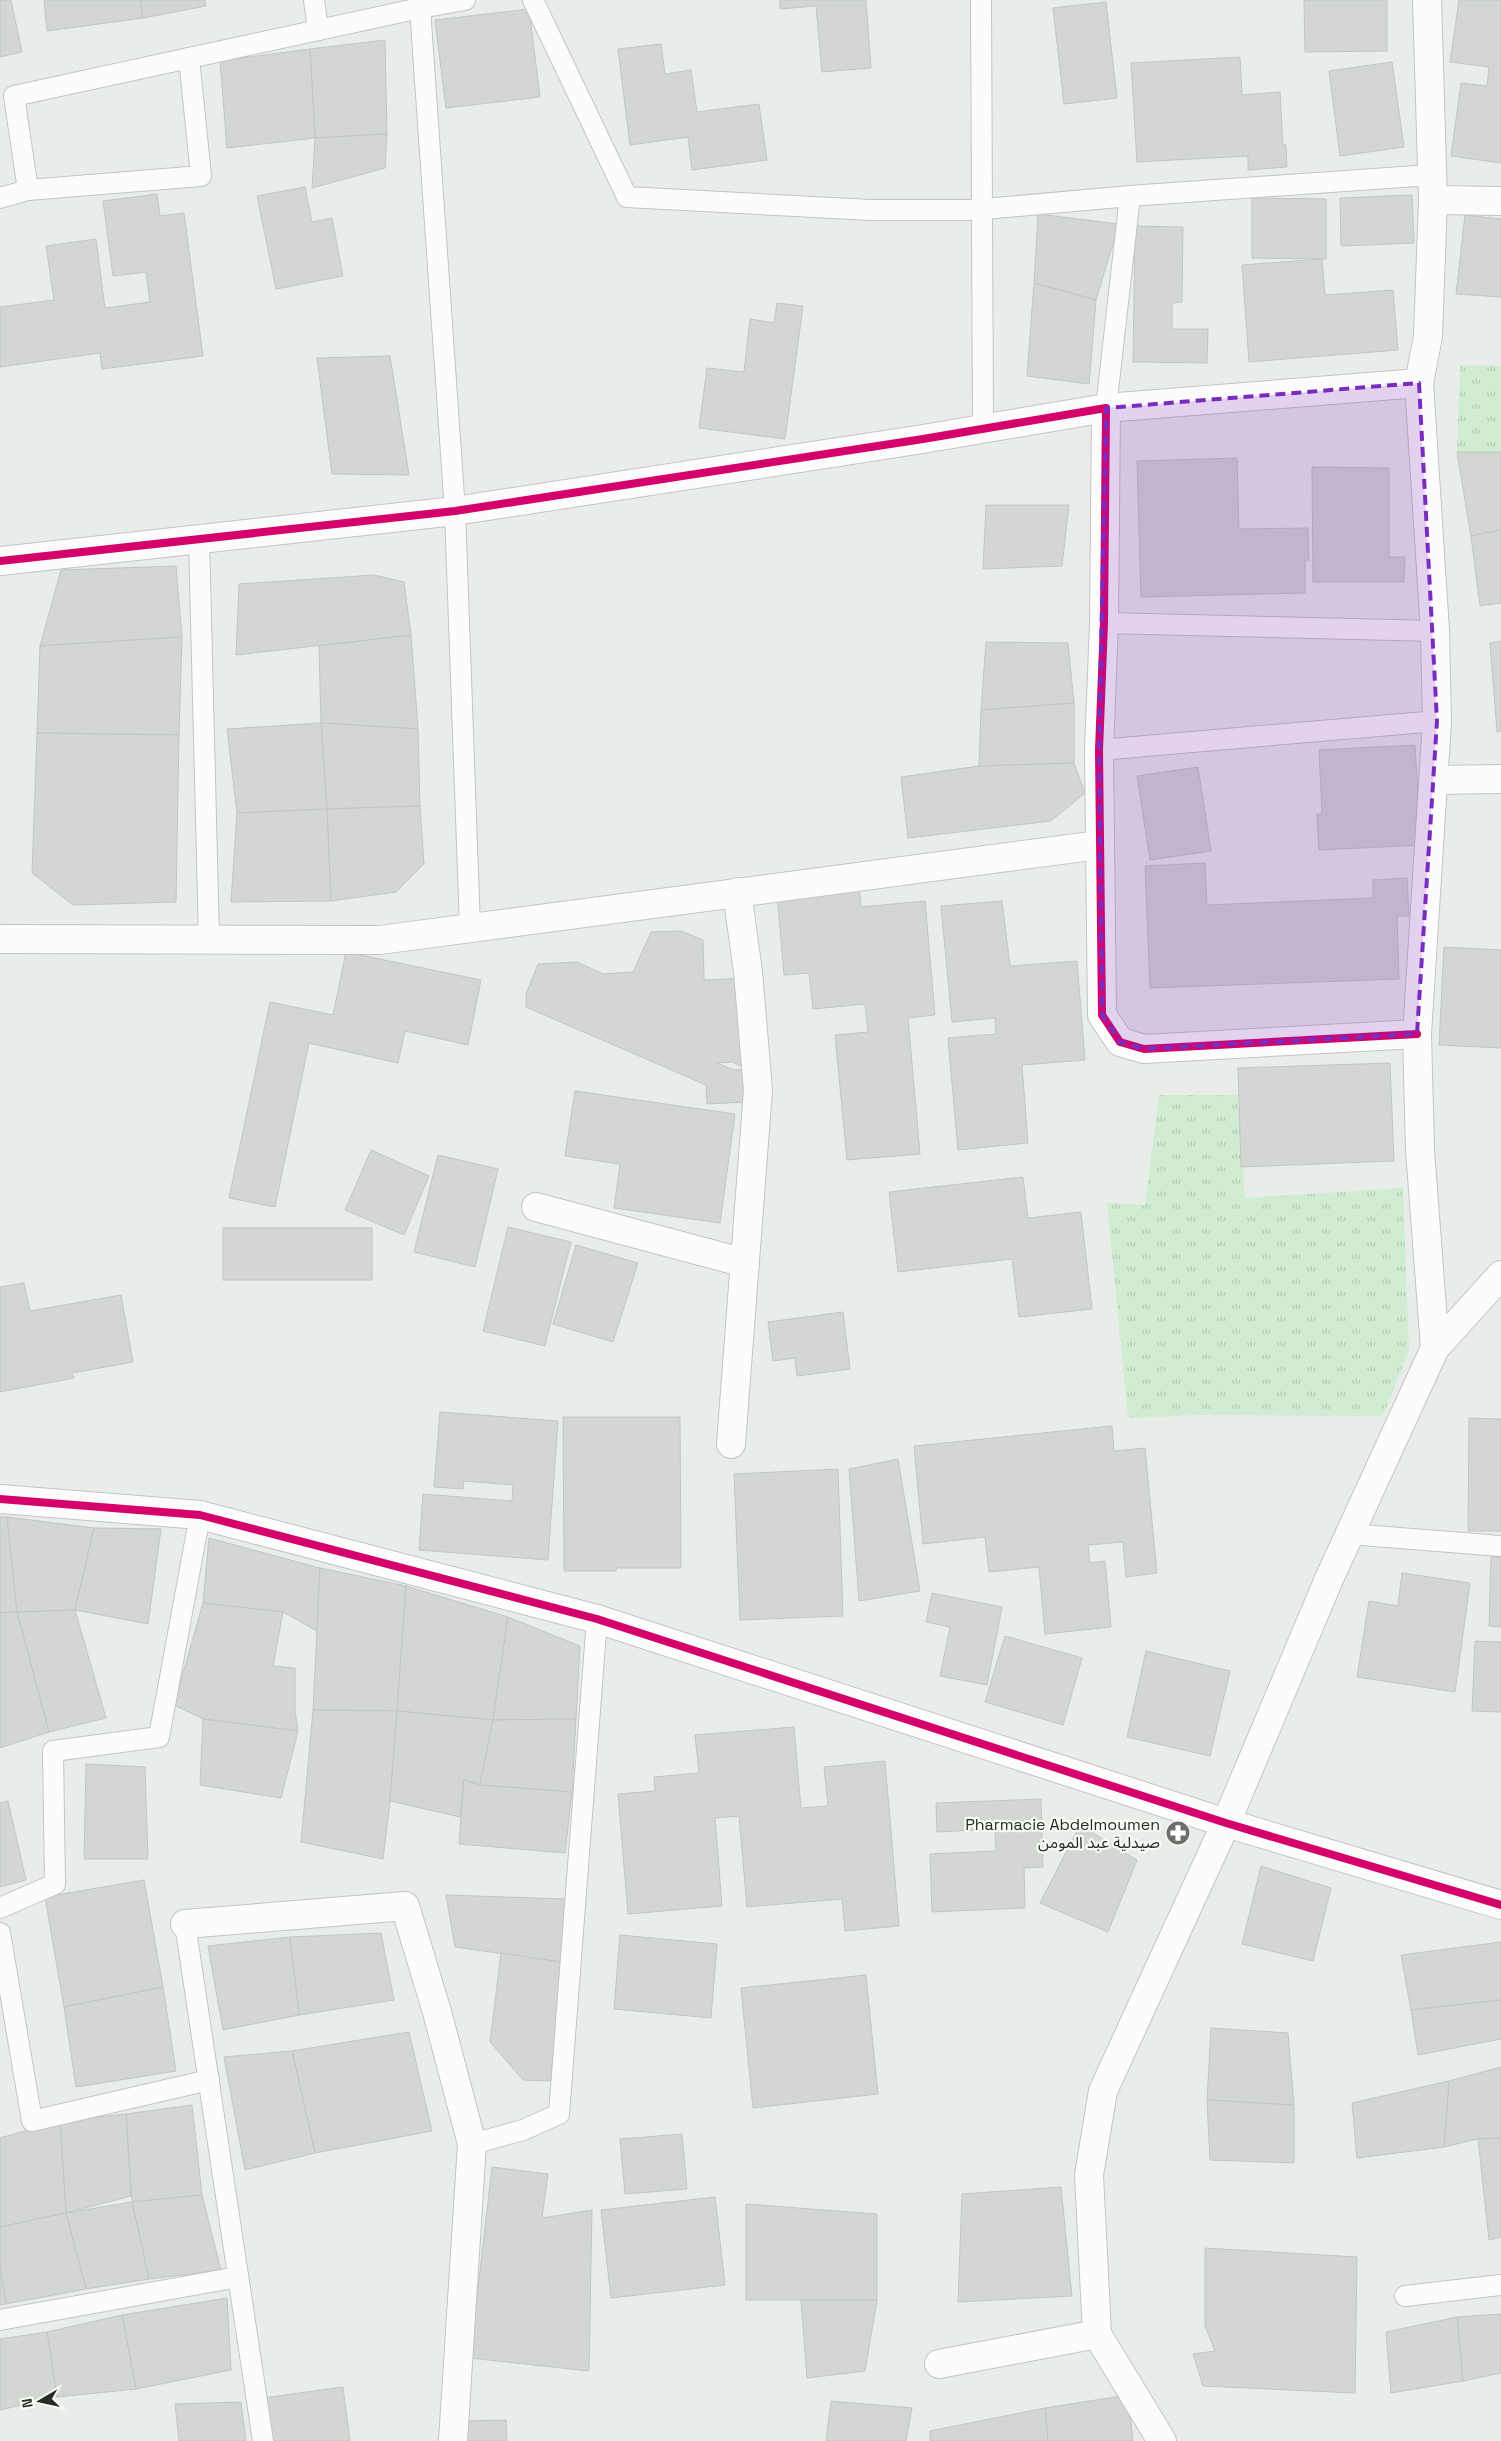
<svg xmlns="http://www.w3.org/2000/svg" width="1501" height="2441" font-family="'Space Grotesk','Noto Sans Arabic',sans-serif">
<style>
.grass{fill:url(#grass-tufts)}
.building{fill:#d3d6d3;stroke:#c2c6c2}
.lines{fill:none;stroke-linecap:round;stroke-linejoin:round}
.lane-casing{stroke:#c2c5c2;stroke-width:22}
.street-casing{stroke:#c2c5c2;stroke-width:30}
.lane{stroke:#fcfcfc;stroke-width:20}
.street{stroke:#fcfcfc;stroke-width:28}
.cycleway-casing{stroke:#f4fcf5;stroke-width:11}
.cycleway{stroke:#d6006c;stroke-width:8}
.marked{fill:#7b2cbf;fill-opacity:0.2;stroke:#7b2cbf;stroke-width:4;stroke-dasharray:10 6;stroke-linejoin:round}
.labels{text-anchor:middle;stroke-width:4.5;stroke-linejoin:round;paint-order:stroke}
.poi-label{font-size:16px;fill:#272a27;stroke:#f4fcf5;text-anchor:end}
</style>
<defs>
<pattern id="grass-tufts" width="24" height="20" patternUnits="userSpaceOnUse" patternTransform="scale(1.25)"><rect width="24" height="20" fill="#d0ecd2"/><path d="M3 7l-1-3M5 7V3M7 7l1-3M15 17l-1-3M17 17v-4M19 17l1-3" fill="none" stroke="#b3cbb4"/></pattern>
</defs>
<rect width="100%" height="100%" fill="#e9ede9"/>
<!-- grass -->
<g class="grass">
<polygon points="1460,365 1501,366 1501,452 1457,452"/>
<polygon points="1159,1095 1238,1095 1245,1198 1403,1188 1409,1350 1383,1416 1198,1415 1128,1418 1107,1203 1145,1205"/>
</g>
<!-- building -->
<g class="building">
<polygon points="0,0 11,0 22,52 0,57"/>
<polygon points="44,0 140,0 143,18 47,31"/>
<polygon points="140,0 205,0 206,6 143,18"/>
<polygon points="780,0 866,0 871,68 822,72 816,6 780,9"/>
<polygon points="1304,0 1387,0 1387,51 1305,52"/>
<polygon points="1459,0 1501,0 1501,163 1451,156 1461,83 1487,86 1489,67 1450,62"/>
<polygon points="1106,2 1117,98 1064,104 1053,8"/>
<polygon points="529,9 540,97 446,108 435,20"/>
<polygon points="385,40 387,134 315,138 310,49"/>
<polygon points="661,44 665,74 691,70 697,112 759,104 767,160 692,170 688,137 630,145 618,49"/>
<polygon points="310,49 315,138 227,148 220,61"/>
<polygon points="1240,57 1242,95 1280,92 1283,145 1286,145 1287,167 1248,170 1248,156 1137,162 1131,63"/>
<polygon points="1392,62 1404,147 1340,156 1329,71"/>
<polygon points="387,134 385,168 312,188 315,138"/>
<polygon points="305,187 312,222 332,218 343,276 276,289 257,196"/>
<polygon points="157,194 160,216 184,213 203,356 102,369 100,353 0,367 0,307 54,300 46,246 96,239 105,308 150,302 146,272 113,276 103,201"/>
<polygon points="1412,195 1414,243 1341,246 1340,198"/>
<polygon points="1252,198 1326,199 1326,259 1252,258"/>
<polygon points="1038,214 1119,224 1096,300 1034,283"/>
<polygon points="1465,215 1501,219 1501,297 1456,294"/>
<polygon points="1135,226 1183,227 1182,302 1172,303 1172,329 1208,329 1207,363 1133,362"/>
<polygon points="1322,259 1325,295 1393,290 1398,350 1249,362 1242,265"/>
<polygon points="1034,283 1096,300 1089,384 1027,376"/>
<polygon points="777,303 803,306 785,439 699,428 707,368 744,372 750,319 774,323"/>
<polygon points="390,356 409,475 332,474 317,358"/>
<polygon points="1457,452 1501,452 1501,530 1471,536"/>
<polygon points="1237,458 1239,529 1308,528 1309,560 1305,560 1305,593 1141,597 1137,461"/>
<polygon points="1312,467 1389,468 1389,557 1405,557 1404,582 1313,582"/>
<polygon points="986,505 1069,505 1062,566 983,569"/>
<polygon points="1501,530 1501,603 1480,606 1471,536"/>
<polygon points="176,566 182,637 40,646 61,570"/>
<polygon points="374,575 404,582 411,635 236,655 239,584"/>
<polygon points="411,635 418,729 321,723 319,646"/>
<polygon points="182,637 179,735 37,733 40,646"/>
<polygon points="1501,641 1501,731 1497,732 1490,643"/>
<polygon points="986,642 1068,643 1074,703 981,710"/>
<polygon points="1074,703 1074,763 979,766 981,710"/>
<polygon points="321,723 418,729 420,806 327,809"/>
<polygon points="321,723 327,809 237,813 227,729"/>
<polygon points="37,733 179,735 176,902 73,905 32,873"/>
<polygon points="1415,745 1421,845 1319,850 1317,814 1322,814 1319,750"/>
<polygon points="1074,763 1085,793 1051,821 908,838 901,777 979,766"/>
<polygon points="1198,767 1211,851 1150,860 1137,776"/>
<polygon points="420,806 424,864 396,892 331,901 327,809"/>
<polygon points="327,809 331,901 231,902 237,813"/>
<polygon points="1205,863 1207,905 1373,898 1373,880 1407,878 1409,916 1397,916 1399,979 1150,988 1145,866"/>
<polygon points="859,886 861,907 925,901 935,1015 908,1018 920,1154 847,1160 835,1035 868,1032 865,1004 813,1009 809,973 784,975 777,894"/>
<polygon points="1002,901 1010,966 1077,961 1085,1060 1022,1065 1028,1143 958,1150 948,1038 996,1034 995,1018 952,1022 941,906"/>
<polygon points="681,931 703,940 704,980 747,978 744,1067 732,1062 717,1063 734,1070 743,1069 745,1102 707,1104 706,1085 526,1007 526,994 538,964 577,962 603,974 633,972 651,932"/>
<polygon points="1444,947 1501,950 1501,1048 1439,1045"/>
<polygon points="346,952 481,980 468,1045 405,1031 398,1063 309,1043 275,1207 229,1198 270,1002 333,1015"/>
<polygon points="1390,1063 1394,1161 1241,1167 1238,1068"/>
<polygon points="575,1091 735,1114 720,1223 614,1208 620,1164 565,1156"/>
<polygon points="371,1150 429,1176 404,1235 345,1210"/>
<polygon points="438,1155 498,1169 475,1267 414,1252"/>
<polygon points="1023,1177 1028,1218 1081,1212 1092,1309 1019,1317 1012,1259 898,1272 889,1192"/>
<polygon points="508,1227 571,1242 545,1346 483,1331"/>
<rect x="223" y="1228" width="149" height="52"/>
<polygon points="576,1245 638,1263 613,1342 553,1324"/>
<polygon points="24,1283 30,1311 121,1295 133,1362 72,1373 74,1378 0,1392 0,1287"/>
<polygon points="843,1312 850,1369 797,1376 795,1358 773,1361 768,1322"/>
<polygon points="440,1412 558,1421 548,1560 419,1550 423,1494 512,1501 513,1485 464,1481 463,1489 434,1487"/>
<polygon points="563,1417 680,1417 681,1568 617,1568 616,1571 564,1571"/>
<polygon points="1469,1418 1501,1419 1501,1531 1468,1531"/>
<polygon points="1112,1426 1114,1451 1145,1448 1157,1573 1126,1577 1123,1542 1088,1545 1090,1563 1105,1561 1111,1627 1045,1634 1039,1567 989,1572 985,1537 923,1544 914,1446"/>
<polygon points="898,1459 920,1591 859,1601 849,1469"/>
<polygon points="838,1469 843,1616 740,1620 734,1474"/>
<polygon points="0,1517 7,1517 17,1612 0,1613"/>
<polygon points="7,1517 94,1528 75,1610 17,1612"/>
<polygon points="94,1528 161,1529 148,1624 75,1610"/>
<polygon points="209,1538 320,1568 317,1631 283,1612 203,1603"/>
<polygon points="1491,1557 1501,1557 1501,1627 1489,1626"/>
<polygon points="320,1568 406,1586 397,1711 313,1710"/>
<polygon points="1402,1573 1470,1583 1455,1692 1357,1677 1369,1601 1398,1606"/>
<polygon points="406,1586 508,1617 493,1720 397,1711"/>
<polygon points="932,1593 1002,1607 987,1685 940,1676 950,1627 926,1622"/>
<polygon points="203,1603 283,1612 273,1666 295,1668 295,1711 298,1731 203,1719 174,1705"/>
<polygon points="75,1610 106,1718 49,1732 17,1612"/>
<polygon points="17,1612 49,1732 0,1748 0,1613"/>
<polygon points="508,1617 580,1646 576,1719 493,1720"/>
<polygon points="1005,1636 1082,1658 1063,1725 985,1702"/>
<polygon points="1475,1641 1501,1642 1501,1712 1472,1711"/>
<polygon points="1146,1651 1230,1671 1210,1756 1127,1737"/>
<polygon points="313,1710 397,1711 390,1801 383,1859 301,1842"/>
<polygon points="397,1711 493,1720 480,1785 464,1779 460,1817 390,1801"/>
<polygon points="203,1719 298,1731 281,1798 200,1785"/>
<polygon points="576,1719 572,1792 480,1785 493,1720"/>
<polygon points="794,1727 801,1808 828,1806 824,1767 885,1761 899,1926 845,1931 842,1899 747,1907 739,1816 715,1818 722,1906 628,1914 618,1794 655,1791 654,1777 699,1773 695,1735"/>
<polygon points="86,1764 145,1767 148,1859 84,1859"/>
<polygon points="464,1779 480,1785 572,1792 565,1853 459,1844"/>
<polygon points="1041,1799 1043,1867 1024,1868 1025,1908 932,1912 930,1854 996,1851 995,1829 937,1832 936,1803"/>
<polygon points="8,1801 26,1880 0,1887 0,1803"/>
<polygon points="1080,1825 1137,1860 1108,1932 1040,1903"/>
<polygon points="1261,1866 1331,1888 1313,1961 1242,1944"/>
<polygon points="144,1880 163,1987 64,2007 45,1897"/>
<polygon points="446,1895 566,1899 561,1962 455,1947"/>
<polygon points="381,1933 394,2000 299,2015 290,1937"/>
<polygon points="620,1935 717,1944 711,2018 614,2009"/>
<polygon points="290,1937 299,2015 223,2030 208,1946"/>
<polygon points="1501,1942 1501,2000 1411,2010 1401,1955"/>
<polygon points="501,1953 561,1962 551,2081 523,2080 490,2042"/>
<polygon points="866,1975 878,2094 753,2108 741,1988"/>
<polygon points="163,1987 176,2071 76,2087 64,2007"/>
<polygon points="1501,2000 1501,2039 1418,2055 1411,2010"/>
<polygon points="1211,2028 1288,2033 1294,2105 1207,2100"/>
<polygon points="409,2032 432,2131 315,2153 292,2051"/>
<polygon points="292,2051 315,2153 245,2170 224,2057"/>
<polygon points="1501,2067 1501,2138 1478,2139 1444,2147 1449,2081"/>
<polygon points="1449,2081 1444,2147 1357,2158 1352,2103"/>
<polygon points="1207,2100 1294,2105 1294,2163 1210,2160"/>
<polygon points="192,2105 202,2195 132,2202 126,2114"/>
<polygon points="126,2114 131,2196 66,2213 60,2121"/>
<polygon points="60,2121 66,2213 0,2227 0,2138"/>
<polygon points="682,2134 687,2189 625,2194 620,2139"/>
<polygon points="1501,2138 1501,2237 1489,2240 1478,2139"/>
<polygon points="492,2167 548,2174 542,2218 592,2210 589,2371 470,2358"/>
<polygon points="1061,2187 1072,2296 958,2302 962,2194"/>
<polygon points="202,2195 221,2270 149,2279 132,2202"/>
<polygon points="715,2197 725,2285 611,2298 601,2210"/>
<polygon points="132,2202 149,2279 86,2289 66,2213"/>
<polygon points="746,2204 877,2214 877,2300 746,2300"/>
<polygon points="66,2213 86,2289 6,2304 0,2265 0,2227"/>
<polygon points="1205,2248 1357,2257 1355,2393 1203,2386 1193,2354 1215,2351 1205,2326"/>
<polygon points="0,2265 6,2304 0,2305"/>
<polygon points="227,2298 231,2370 136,2389 122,2315"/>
<polygon points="801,2300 877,2300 865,2371 807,2378"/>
<polygon points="1501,2314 1501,2373 1463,2381 1457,2317"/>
<polygon points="122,2315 136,2389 57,2397 47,2332"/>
<polygon points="1457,2317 1463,2381 1391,2393 1386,2332"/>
<polygon points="47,2332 57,2397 0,2410 0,2339"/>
<polygon points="343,2387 350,2441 269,2441 263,2398"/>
<polygon points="1128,2395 1133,2441 1048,2441 1045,2408"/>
<polygon points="831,2401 912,2408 906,2441 826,2441"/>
<polygon points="241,2402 246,2441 179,2441 175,2404"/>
<polygon points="1045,2408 1048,2441 930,2441 930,2431"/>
<polygon points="506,2420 507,2441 463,2441 462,2421"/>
</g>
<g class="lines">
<defs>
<g id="lane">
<polyline points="314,0 318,30"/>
<polyline points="533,0 627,197 870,210 973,210 1130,196 1431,175"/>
<polyline points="981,0 983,428"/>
<polyline points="420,8 455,511 470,928"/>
<polyline points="28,190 14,96 420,8 465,0"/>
<polyline points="0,198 28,190 201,176 189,58"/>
<polyline points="1106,408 1130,196"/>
<polyline points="199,538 209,939"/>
<polyline points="1104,623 1435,631"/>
<polyline points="1099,750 1437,721"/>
<polyline points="1349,1534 1501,1546"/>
<polyline points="0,1908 55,1884 53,1751 159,1737 200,1515"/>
<polyline points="185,1924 263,2441"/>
<polyline points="0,1933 32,2121 209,2080"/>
<polyline points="472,2144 523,2130 559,2114 597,1619"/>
<polyline points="1405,2296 1501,2285"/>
<polyline points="0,2320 238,2277"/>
</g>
<g id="street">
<polyline points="1427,0 1433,200 1428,336 1419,383 1435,631 1437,721 1417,1034 1420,1150 1435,1348"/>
<polyline points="1433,200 1501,201"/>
<polyline points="1106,408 1419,383"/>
<polyline points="0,561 455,511 923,439 1106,408 1104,623 1099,750 1102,1015 1120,1042 1144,1049 1417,1034"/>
<polyline points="1434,780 1501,779"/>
<polyline points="0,939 380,940 1099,845"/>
<polyline points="536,1207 745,1263"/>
<polyline points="731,1444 758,1090 748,972 737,892"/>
<polyline points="0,1499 200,1515 597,1619 1226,1823 1501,1905"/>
<polyline points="185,1924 405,1906 437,2012 472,2144 453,2441"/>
<polyline points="939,2364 1097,2334"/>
<polyline points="1162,2441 1097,2334 1089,2175 1103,2091 1226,1823 1329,1579 1435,1348 1501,1275"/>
</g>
</defs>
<!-- lane casing -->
<use href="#lane" class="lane-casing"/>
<!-- street casing -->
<use href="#street" class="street-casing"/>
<!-- lane -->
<use href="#lane" class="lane"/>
<!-- street -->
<use href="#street" class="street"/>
<defs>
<g id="cycleway">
<polyline points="0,561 455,511 923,439 1106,408 1104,623 1099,750 1102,1015 1120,1042 1144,1049 1417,1034"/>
<polyline points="0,1499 200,1515 597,1619 1226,1823 1501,1905"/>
</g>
</defs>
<!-- cycleway casing -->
<use href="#cycleway" class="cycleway-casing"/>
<!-- cycleway -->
<use href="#cycleway" class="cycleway"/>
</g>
<!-- marked area -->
<path class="marked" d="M 1419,383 L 1437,721 L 1417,1034 L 1144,1049 L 1120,1042 L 1102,1015 L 1099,750 L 1106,408 Z"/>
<!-- icons -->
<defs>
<symbol id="pharmacy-disc" viewBox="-11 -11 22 22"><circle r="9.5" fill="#6b6e6b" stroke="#f4fcf5"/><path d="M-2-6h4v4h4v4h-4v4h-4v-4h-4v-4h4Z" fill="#fff"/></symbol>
</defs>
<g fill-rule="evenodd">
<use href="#pharmacy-disc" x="1164" y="1819" width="28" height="28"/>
</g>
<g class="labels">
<!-- poi labels -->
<g class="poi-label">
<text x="1160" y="1830">Pharmacie Abdelmoumen<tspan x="1160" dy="18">صيدلية عبد المومن</tspan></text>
</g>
</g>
<!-- north arrow -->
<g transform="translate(40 2401) rotate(261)" stroke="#f4fcf5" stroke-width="4" paint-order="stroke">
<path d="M0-4L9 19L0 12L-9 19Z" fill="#272a27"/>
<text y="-8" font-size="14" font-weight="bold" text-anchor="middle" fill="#272a27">N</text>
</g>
</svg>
